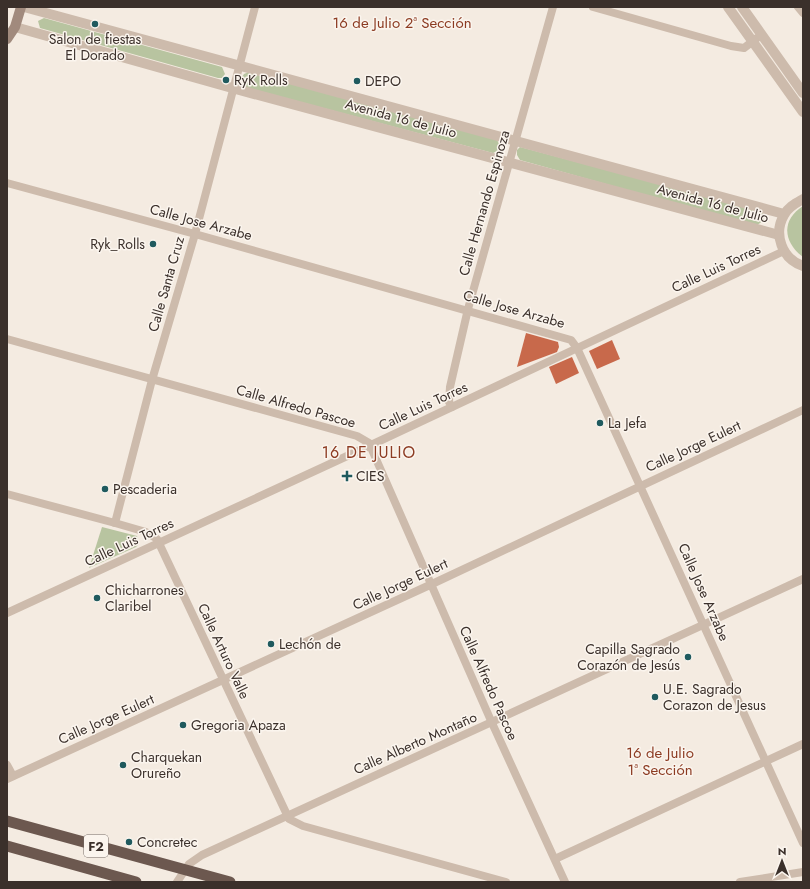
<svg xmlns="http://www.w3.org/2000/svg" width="810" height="889" font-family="Jost,sans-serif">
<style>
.green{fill:#b8c4a0}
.building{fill:#c8694b}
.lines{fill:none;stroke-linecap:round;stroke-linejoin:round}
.minor{stroke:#cdbbac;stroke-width:8}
.tertiary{stroke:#cdbbac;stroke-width:10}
.secondary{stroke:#a18a7d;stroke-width:10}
.trunk{stroke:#6c584f;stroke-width:11}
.poi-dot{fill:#1f5a5e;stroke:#fbf5ee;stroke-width:1.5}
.labels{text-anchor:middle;stroke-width:3;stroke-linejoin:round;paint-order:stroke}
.shield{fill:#fbf5ee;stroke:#756b66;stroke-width:1}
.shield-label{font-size:13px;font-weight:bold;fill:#3b302b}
.poi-label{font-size:14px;fill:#3b302b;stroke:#fbf5ee;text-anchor:start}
.street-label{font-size:14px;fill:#3b302b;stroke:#fbf5ee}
.neighbourhood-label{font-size:15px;fill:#8c3b22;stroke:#fbf5ee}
.quarter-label{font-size:16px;letter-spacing:1px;fill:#8c3b22;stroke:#fbf5ee}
</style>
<rect width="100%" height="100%" fill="#f4ebe1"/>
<!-- green -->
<g class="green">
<polygon points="44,18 222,67 225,74 222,78 218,78 40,28 38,21"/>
<polygon points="249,72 496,139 499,143 499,150 493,153 244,87 242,77 244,74"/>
<polygon points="520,147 762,211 764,220 756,226 520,160 517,155 517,150"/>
<path d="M 803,206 L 803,257 C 783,242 781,220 803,206 Z"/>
<polygon points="102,527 137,536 139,544 136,547 89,568"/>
</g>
<!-- building -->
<g class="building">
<polygon points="526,333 558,342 559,347 557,352 517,367"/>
<polygon points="612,340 620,359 597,369 589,351"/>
<polygon points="572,357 579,373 556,384 549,367"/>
</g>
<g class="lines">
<!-- minor -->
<g class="minor">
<polyline points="593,7 731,46 744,48 757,38"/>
<polyline points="798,7 803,13"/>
<polyline points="7,183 195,234 571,340 577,348 803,843"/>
<polyline points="7,339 357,436 369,443 492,723 565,882"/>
<polyline points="452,407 449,402 450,387 468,309 553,7"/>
<polyline points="7,494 115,523 146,532 157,539 289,819 303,826 506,882"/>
<polyline points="115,523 152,380 195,234 255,7"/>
<polyline points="7,613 371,445 784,251"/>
<polyline points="7,765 13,776"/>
<polyline points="7,779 432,584 803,410"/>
<polyline points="555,859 803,744"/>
<polyline points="177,882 189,864 202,855 803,579"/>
<polyline points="740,882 803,872"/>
</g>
<!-- tertiary -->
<g class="tertiary">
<polyline points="24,7 784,214"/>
<polyline points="728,7 803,112"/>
<polyline points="742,7 803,93"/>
<polyline points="15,27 232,88 779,235"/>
<path d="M 803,199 C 796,203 788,207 784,215 C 773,234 782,259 803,266"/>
</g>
<!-- secondary -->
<polyline class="secondary" points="7,39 15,27 21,7"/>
<!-- trunk -->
<g class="trunk">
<polyline points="7,821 230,882"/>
<polyline points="7,846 136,882"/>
</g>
</g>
<!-- markers -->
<g class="poi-dot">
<circle cx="95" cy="24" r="4"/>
<circle cx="226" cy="80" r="4"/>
<circle cx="357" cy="81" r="4"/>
<circle cx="153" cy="244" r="4"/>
<circle cx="600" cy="423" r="4"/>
<path d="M345 470h4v4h4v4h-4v4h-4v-4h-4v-4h4z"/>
<circle cx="105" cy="489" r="4"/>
<circle cx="97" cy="598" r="4"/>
<circle cx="271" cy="644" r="4"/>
<circle cx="688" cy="657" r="4"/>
<circle cx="655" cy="697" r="4"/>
<circle cx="183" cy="725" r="4"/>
<circle cx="123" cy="765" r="4"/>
<circle cx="129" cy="842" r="4"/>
</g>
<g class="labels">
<!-- shield labels -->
<rect class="shield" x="84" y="835" width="24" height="22" rx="3"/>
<g class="shield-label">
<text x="96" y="851">F2</text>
</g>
<!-- poi labels -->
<g class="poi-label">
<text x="95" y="44" text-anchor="middle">Salon de fiestas<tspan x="95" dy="16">El Dorado</tspan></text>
<text x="234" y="85">RyK Rolls</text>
<text x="365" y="86">DEPO</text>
<text x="145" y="249" text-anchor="end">Ryk_Rolls</text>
<text x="608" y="428">La Jefa</text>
<text x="356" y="481">CIES</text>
<text x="113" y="494">Pescaderia</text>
<text x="105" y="595">Chicharrones<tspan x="105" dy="16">Claribel</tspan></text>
<text x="279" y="649">Lechón de</text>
<text x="680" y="654" text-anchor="end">Capilla Sagrado<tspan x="680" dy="16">Corazón de Jesús</tspan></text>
<text x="663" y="694">U.E. Sagrado<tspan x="663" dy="16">Corazon de Jesus</tspan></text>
<text x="191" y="730">Gregoria Apaza</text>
<text x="131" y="762">Charquekan<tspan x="131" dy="16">Orureño</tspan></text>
<text x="137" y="847">Concretec</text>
</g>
<!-- street labels -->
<g class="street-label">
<text transform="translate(401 118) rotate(15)" y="5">Avenida 16 de Julio</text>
<text transform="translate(484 203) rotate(-74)" y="5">Calle Hernando Espinoza</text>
<text transform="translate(713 203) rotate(15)" y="5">Avenida 16 de Julio</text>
<text transform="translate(201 222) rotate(15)" y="5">Calle Jose Arzabe</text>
<text transform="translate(716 268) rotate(-25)" y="5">Calle Luis Torres</text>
<text transform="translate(166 284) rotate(-74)" y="5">Calle Santa Cruz</text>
<text transform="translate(514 309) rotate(16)" y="5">Calle Jose Arzabe</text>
<text transform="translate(296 406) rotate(16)" y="5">Calle Alfredo Pascoe</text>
<text transform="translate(423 406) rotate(-25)" y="5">Calle Luis Torres</text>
<text transform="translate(693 446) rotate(-25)" y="5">Calle Jorge Eulert</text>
<text transform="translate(129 542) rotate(-25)" y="5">Calle Luis Torres</text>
<text transform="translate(400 584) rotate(-25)" y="5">Calle Jorge Eulert</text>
<text transform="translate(704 592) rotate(66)" y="5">Calle Jose Arzabe</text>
<text transform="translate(224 651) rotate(65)" y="5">Calle Arturo Valle</text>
<text transform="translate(489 683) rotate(66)" y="5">Calle Alfredo Pascoe</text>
<text transform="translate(106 719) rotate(-24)" y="5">Calle Jorge Eulert</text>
<text transform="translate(415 743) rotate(-24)" y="5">Calle Alberto Montaño</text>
</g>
<!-- neighbourhood labels -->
<g class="neighbourhood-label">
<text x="402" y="28">16 de Julio 2ª Sección</text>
<text x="660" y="758">16 de Julio<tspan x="660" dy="17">1ª Sección</tspan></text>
</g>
<!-- quarter labels -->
<g class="quarter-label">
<text x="369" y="458">16 DE JULIO</text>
</g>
</g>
<!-- border -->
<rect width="810" height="889" fill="none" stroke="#3b302b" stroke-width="16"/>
<!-- north arrow -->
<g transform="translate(782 861)" stroke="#fbf5ee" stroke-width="3" paint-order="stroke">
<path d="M0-3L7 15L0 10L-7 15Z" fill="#3b302b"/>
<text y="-6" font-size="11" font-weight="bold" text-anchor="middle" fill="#3b302b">N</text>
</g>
</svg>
